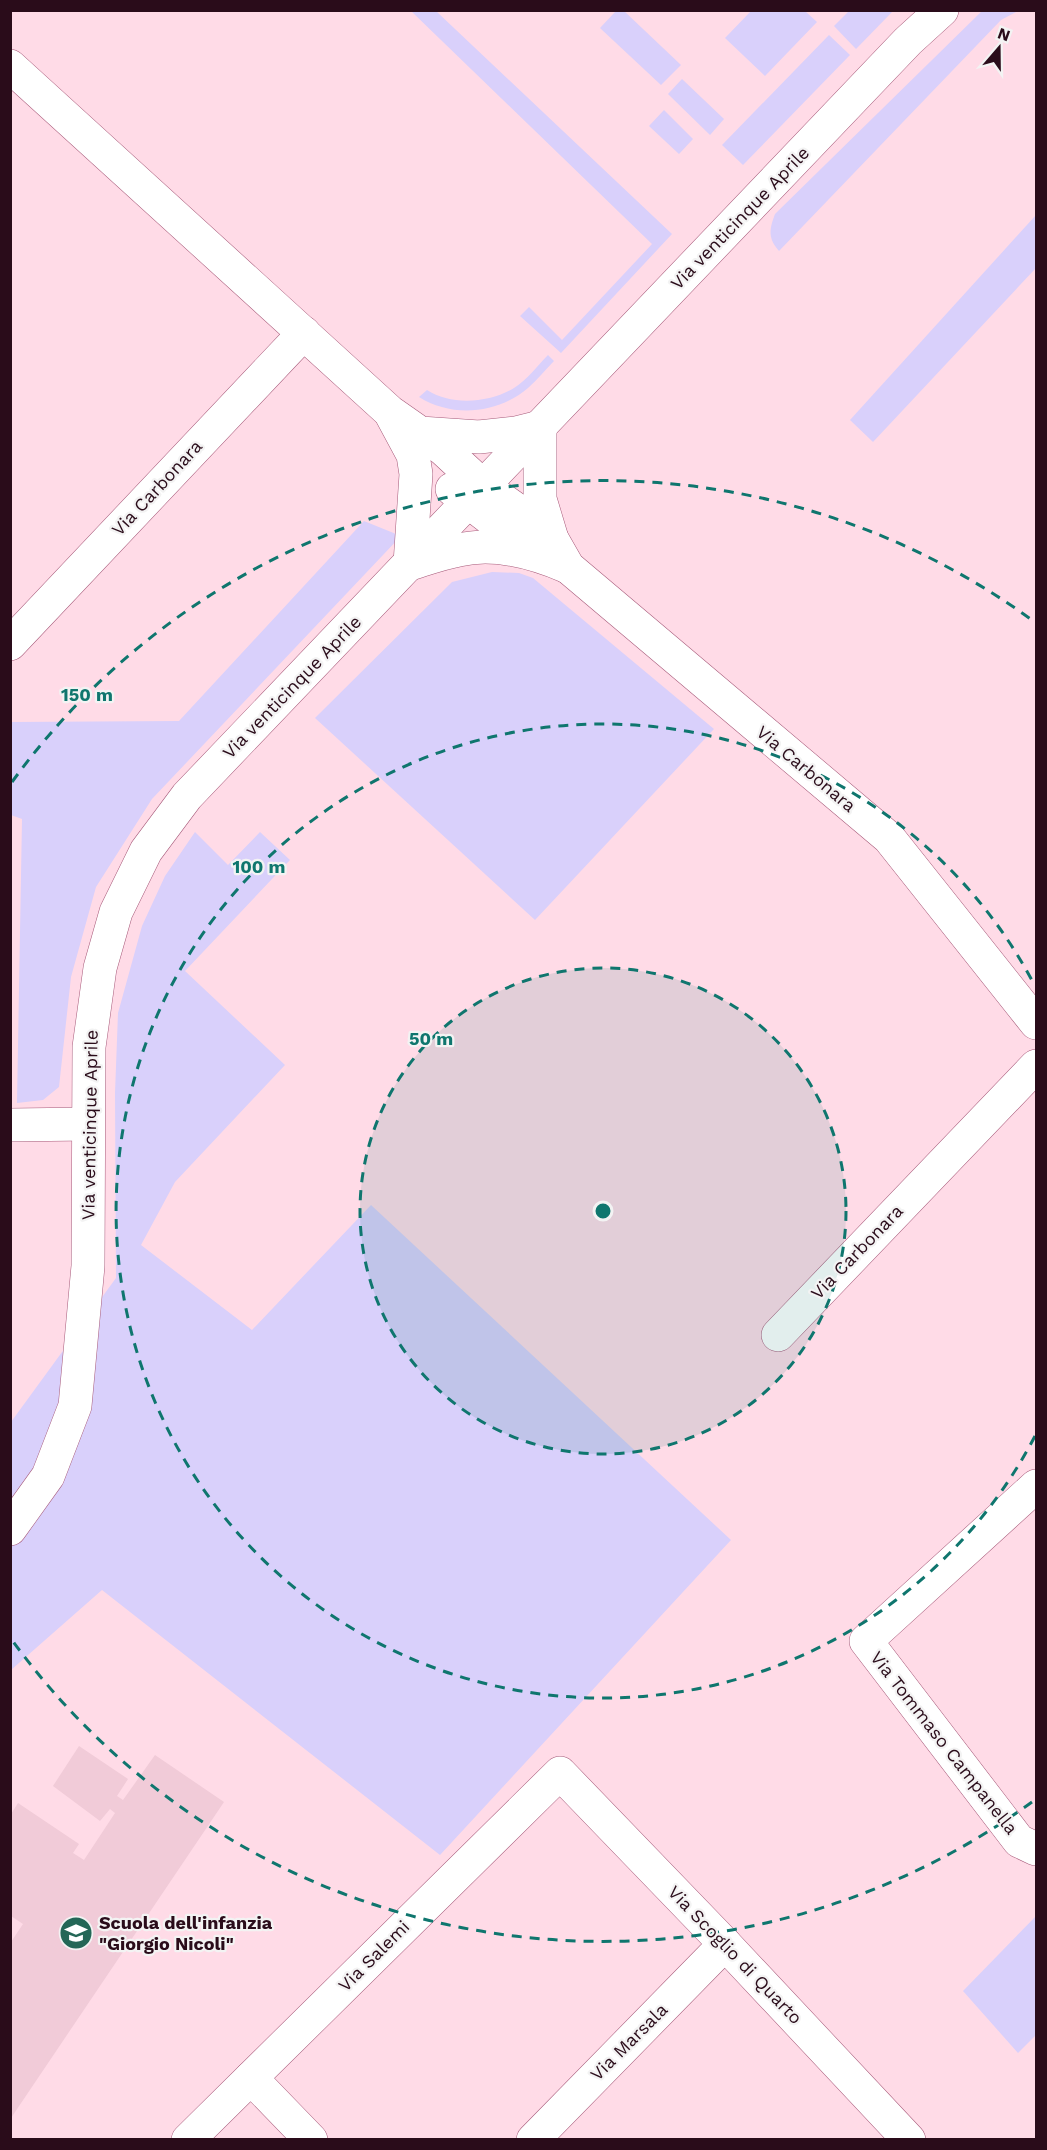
<svg xmlns="http://www.w3.org/2000/svg" width="1047" height="2150" font-family="'Work Sans',sans-serif">
<style>
.built{fill:#f1cbd8}
.green{fill:#d9d0fb}
.lines{fill:none;stroke-linecap:round;stroke-linejoin:round}
.minor-casing{stroke:#a75a7a;stroke-width:34}
.minor{stroke:#fff;stroke-width:33}
.ring{fill:none;stroke:#0f766e;stroke-width:3;stroke-dasharray:10 8}
.labels{text-anchor:middle;stroke-width:4.5;stroke-linejoin:round;paint-order:stroke}
.street-label{font-size:18px;fill:#2a0c1a;stroke:#f3f3f3}
.poi-label{font-size:18px;font-weight:bold;fill:#2a0c1a;stroke:#f3f3f3;text-anchor:start}
.centre{fill:#0f766e;stroke:#f3f3f3;stroke-width:3}
.ring-label{font-size:18px;text-anchor:middle;font-weight:bold;fill:#0f766e;stroke:#f3f3f3;stroke-width:4.5;stroke-linejoin:round;paint-order:stroke}
</style>
<rect width="100%" height="100%" fill="#ffdbe7"/>
<!-- built -->
<polygon class="built" points="79,1746 128,1779 117,1796 123,1800 155,1755 224,1802 11,2118 11,1942 23,1924 11,1916 11,1814 18,1803 79,1844 73,1853 84,1860 115,1813 110,1809 100,1821 53,1786"/>
<!-- green -->
<g class="green">
<polygon points="752,10 805,11 817,22 765,76 725,38"/>
<polygon points="850,10 893,10 893,11 856,49 834,26"/>
<polygon points="411,11 436,11 672,234 561,353 520,316 529,307 562,340 652,244"/>
<polygon points="616,11 624,11 681,65 661,85 600,28"/>
<path d="M 982,11 L 1018,11 L 1001,20 L 779,251 C 768,238 769,230 775,214 Z"/>
<polygon points="829,35 850,55 743,165 722,145"/>
<polygon points="682,79 724,119 710,135 668,94"/>
<polygon points="664,110 693,139 679,154 649,126"/>
<polygon points="1036,215 1036,268 873,442 850,420"/>
<path d="M 548,355 L 554,361 C 545,370 537,380 528,388 C 498,414 452,418 419,397 L 427,390 C 451,406 490,403 514,388 C 527,380 537,366 548,355 Z"/>
<polygon points="364,521 401,536 152,799 96,887 71,977 59,1087 43,1100 17,1103 22,819 11,815 10,722 179,721"/>
<polygon points="492,572 519,573 533,578 714,729 535,920 315,718 452,582"/>
<polygon points="195,832 228,865 260,832 290,860 185,971 285,1065 175,1182 141,1245 252,1330 371,1205 731,1540 440,1855 102,1590 11,1670 11,1422 116,1278 115,1093 118,1013 142,926 165,876"/>
<polygon points="1036,1916 1036,2035 1018,2053 963,1991"/>
</g>
<g class="lines">
<defs>
<g id="minor">
<polyline points="10,66 390,412 420,433 479,437 516,433 540,427 540,499 552,539 568,567 889,838 1036,1023"/>
<path d="M 392,416 L 413,455 L 416,474 L 410,564 C 426,559 442,553 459,550 C 496,541 535,553 568,567"/>
<polyline points="420,433 443,449 483,486 524,515 552,539"/>
<polyline points="452,489 532,551"/>
<polyline points="10,644 304,333"/>
<polyline points="10,1125 88,1124"/>
<polyline points="778,1335 1036,1066"/>
<polyline points="1036,1486 866,1641 1019,1841 1036,1849"/>
<polyline points="10,1529 48,1476 75,1406 88,1266 89,1047 100,968 116,912 146,851 187,796 908,41 942,10"/>
<polyline points="251,2078 311,2140"/>
<polyline points="188,2140 560,1773 725,1944 909,2140"/>
<polyline points="533,2140 725,1944"/>
</g>
</defs>
<!-- minor casing -->
<use href="#minor" class="minor-casing"/>
<!-- minor -->
<use href="#minor" class="minor"/>
</g>
<!-- distance rings -->
<circle cx="603" cy="1211" r="243" fill="#0f766e" fill-opacity=".12"/>
<g class="ring">
<circle cx="603" cy="1211" r="243"/>
<path d="M1035 1436A487 487 0 1 1 1035 986"/>
<path d="M1032 1802A730 730 0 0 1 12 1640M12 782A730 730 0 0 1 1032 620"/>
</g>
<!-- icons -->
<defs>
<symbol id="school-disc" viewBox="-11 -11 22 22"><circle r="9.5" fill="#246757" stroke="#f3f3f3"/><path d="M0-5L7-2L0 1L-7-2ZM-4 1L0 2.5L4 1V4Q0 6-4 4Z" fill="#fff"/></symbol>
</defs>
<g fill-rule="evenodd">
<use href="#school-disc" x="57" y="1914" width="38" height="38"/>
</g>
<g class="labels">
<!-- street labels -->
<g class="street-label">
<text transform="translate(740 218) rotate(-46)" y="6">Via venticinque Aprile</text>
<text transform="translate(157 488) rotate(-47)" y="6">Via Carbonara</text>
<text transform="translate(292 687) rotate(-46)" y="6">Via venticinque Aprile</text>
<text transform="translate(806 769) rotate(40)" y="6">Via Carbonara</text>
<text transform="translate(90 1125) rotate(-89)" y="6">Via venticinque Aprile</text>
<text transform="translate(857 1252) rotate(-46)" y="6">Via Carbonara</text>
<text transform="translate(944 1743) rotate(52)" y="6">Via Tommaso Campanella</text>
<text transform="translate(735 1955) rotate(46)" y="6">Via Scoglio di Quarto</text>
<text transform="translate(374 1956) rotate(-45)" y="6">Via Salemi</text>
<text transform="translate(629 2042) rotate(-45)" y="6">Via Marsala</text>
</g>
<!-- poi labels -->
<g class="poi-label">
<text x="99" y="1929">Scuola dell'infanzia<tspan x="99" dy="21">"Giorgio Nicoli"</tspan></text>
</g>
</g>
<circle cx="603" cy="1211" r="9" class="centre"/>
<g class="ring-label">
<text x="87" y="701">150 m</text>
<text x="259" y="873">100 m</text>
<text x="431" y="1045">50 m</text>
</g>
<!-- border -->
<rect width="1047" height="2150" fill="none" stroke="#2a0c1a" stroke-width="24"/>
<!-- north arrow -->
<g transform="translate(999 48) rotate(20)" stroke="#f3f3f3" stroke-width="4.5" paint-order="stroke">
<path d="M0-4.5L10 22L0 15L-10 22Z" fill="#2a0c1a"/>
<text y="-9" font-size="16" font-weight="bold" text-anchor="middle" fill="#2a0c1a">N</text>
</g>
</svg>
